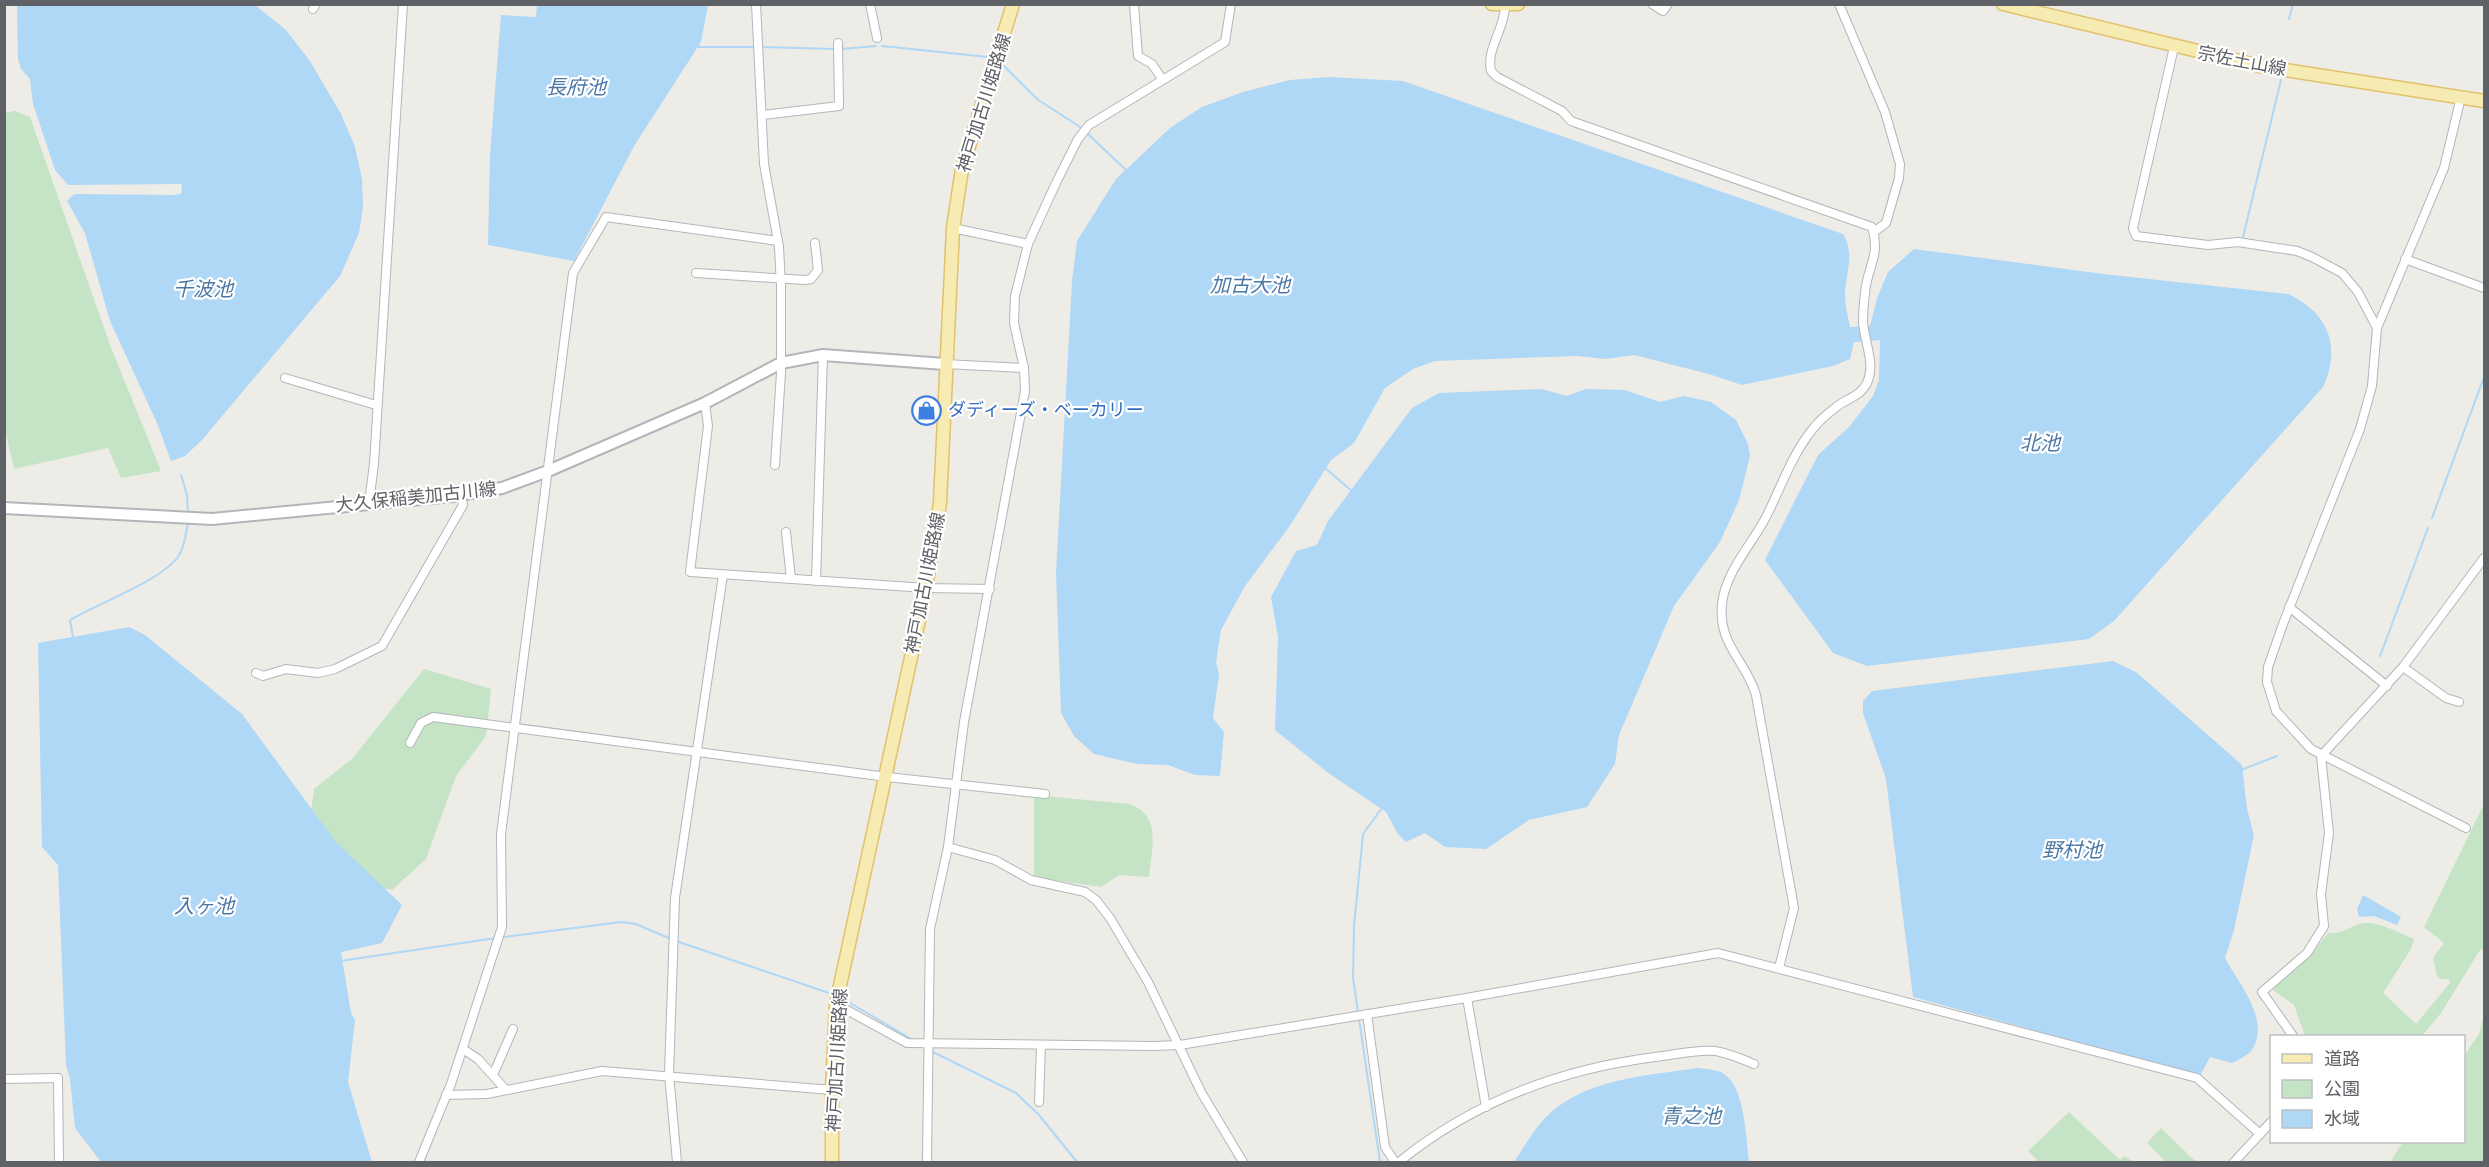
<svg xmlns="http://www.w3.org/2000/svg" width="2489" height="1167" font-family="'PT Sans','Noto Sans JP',sans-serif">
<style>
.green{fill:#c5e3c5}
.water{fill:#afd7f6}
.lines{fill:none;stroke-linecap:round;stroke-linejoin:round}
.stream{stroke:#afd7f6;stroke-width:2}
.minor-casing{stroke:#b3b6b9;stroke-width:10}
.secondary-casing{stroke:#b2b5b9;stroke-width:14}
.primary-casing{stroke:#e2c16b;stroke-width:15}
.minor{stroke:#fff;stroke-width:8}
.secondary{stroke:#fff;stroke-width:10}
.primary{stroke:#f6ebb3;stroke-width:12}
.labels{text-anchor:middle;stroke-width:4.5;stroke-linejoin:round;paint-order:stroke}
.street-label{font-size:18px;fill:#5e6165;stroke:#fff}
.shop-label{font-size:18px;fill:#366cbe;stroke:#fff;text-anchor:start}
.water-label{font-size:20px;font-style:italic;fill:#4c78a6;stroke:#fff}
</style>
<rect width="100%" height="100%" fill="#eeece6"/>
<!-- green -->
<g class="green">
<polygon points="15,111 30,117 110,345 161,471 121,478 108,448 14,469 4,425 4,113"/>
<polygon points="424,669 491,689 486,736 456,776 426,859 392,890 344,879 310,819 314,789 353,758"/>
<path d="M 1034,795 L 1129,804 C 1162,814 1152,850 1149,877 L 1119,875 L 1101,887 L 1034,877 Z"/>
<path d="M 2484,804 L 2484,948 L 2480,950 L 2441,1013 L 2422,1036 L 2305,1036 L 2294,1005 L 2272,989 L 2312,954 L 2328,933 C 2341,935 2352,925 2364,923 C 2381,922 2399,933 2414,939 L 2411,949 L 2383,993 L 2416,1024 L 2450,983 L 2449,979 L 2441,979 L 2437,976 L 2433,958 L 2444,943 L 2424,927 Z"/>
<polygon points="2484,1016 2484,1162 2390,1162 2403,1142 2464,1142 2464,1056 2479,1034"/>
<polygon points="2069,1112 2120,1160 2125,1156 2133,1162 2039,1162 2028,1151"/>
<polygon points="2161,1128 2196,1162 2166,1162 2147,1143"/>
</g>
<!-- water -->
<g class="water">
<polygon points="17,5 255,5 286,30 310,61 341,114 355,147 362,179 363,207 359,233 340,276 202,440 185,456 171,461 157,423 110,321 85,233 67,201 74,194 174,195 181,194 182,184 68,185 55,170 33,104 30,79 21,69 18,59"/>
<polygon points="537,5 708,5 701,42 634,146 574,261 488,245 490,155 501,15 536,17"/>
<path d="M 1330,77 L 1403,81 L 1843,234 C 1855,254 1846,272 1845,294 C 1845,305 1848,317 1850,327 L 1870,326 L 1877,298 L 1888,272 L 1914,249 L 2103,274 L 2288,294 C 2328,312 2342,347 2323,387 L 2114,621 L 2089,639 L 1867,666 L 1833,653 L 1765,560 L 1818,455 L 1849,427 L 1873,396 L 1879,380 L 1880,340 L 1854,342 L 1850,359 L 1833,366 L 1742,385 L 1709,374 L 1634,355 L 1606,359 L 1577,356 L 1435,361 L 1413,369 L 1385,388 L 1354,443 L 1331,460 L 1289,527 L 1245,586 L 1221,630 L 1216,662 L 1219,674 L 1213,718 L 1224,732 L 1220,776 L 1195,775 L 1168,765 L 1137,764 L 1094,754 L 1074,736 L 1061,713 L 1056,573 L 1072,281 L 1077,241 L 1116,179 L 1170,128 L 1202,107 L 1243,92 L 1290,80 Z"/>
<polygon points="1541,389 1567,396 1586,389 1625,390 1660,402 1684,396 1711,402 1736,420 1748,444 1750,456 1739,500 1720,542 1674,606 1619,735 1615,764 1587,807 1529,820 1486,849 1445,847 1425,833 1406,842 1398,834 1386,812 1327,772 1275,730 1278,637 1271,597 1296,551 1317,545 1328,521 1412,408 1439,393"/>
<polygon points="129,627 145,635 242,714 335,841 402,905 382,943 341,952 351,1013 355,1020 348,1082 372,1162 101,1162 75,1128 70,1079 66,1065 58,865 42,847 38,643"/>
<path d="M 2113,661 L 2136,672 L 2242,765 L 2247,809 L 2254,835 L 2234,930 L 2225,958 C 2239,984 2271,1020 2252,1050 C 2248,1055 2238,1060 2232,1063 L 2210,1057 L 2200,1076 L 1913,997 L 1886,779 L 1863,713 L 1863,701 L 1872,691 Z"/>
<polygon points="2363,895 2401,917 2397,925 2374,916 2359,917 2357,909"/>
<path d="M 1697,1068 C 1705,1069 1717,1069 1724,1074 C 1745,1087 1746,1139 1749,1162 L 1514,1162 C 1524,1148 1533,1130 1546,1117 C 1585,1078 1646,1076 1697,1068 Z"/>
</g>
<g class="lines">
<!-- stream -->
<g class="stream">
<polyline points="2289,19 2293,4"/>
<polyline points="882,46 988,57"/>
<polyline points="698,47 754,47"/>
<polyline points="762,47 834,49"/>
<polyline points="841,49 876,46"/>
<polyline points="1002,64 1037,99 1080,127"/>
<polyline points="1088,134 1127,171"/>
<polyline points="2243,237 2281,80"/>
<polyline points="1325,468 1352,491"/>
<polyline points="181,475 187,495 188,513"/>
<polyline points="2432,518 2484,377"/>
<path d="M 73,637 L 70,620 C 98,603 159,582 178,557 C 185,547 186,533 188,522"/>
<polyline points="2380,656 2428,528"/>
<polyline points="2241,770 2277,756"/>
<polyline points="505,937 621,922 636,924 671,939"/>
<polyline points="676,941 832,994"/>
<polyline points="340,961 496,938"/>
<polyline points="845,1000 913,1040"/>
<polyline points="933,1052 1016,1093 1039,1115 1077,1162"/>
<polyline points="1380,1162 1353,978 1354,926 1363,834 1382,808"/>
</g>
<defs>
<g id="minor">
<polyline points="756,4 764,164 779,247 781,286 781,373 775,465"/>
<polyline points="870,4 877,38"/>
<polyline points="1652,4 1663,11 1668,4"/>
<polyline points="1839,4 1885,112 1900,164 1899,178 1886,223 1874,232"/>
<polyline points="1134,5 1138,56 1152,64 1162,79"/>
<path d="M 1505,6 C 1505,29 1486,48 1491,71 L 1497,77 L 1562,111 L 1571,121 L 1872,227 C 1881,256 1867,267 1865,293 C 1864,302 1863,312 1863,321 C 1864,342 1876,363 1867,383 C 1860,397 1845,399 1835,408 C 1827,414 1818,422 1812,430 C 1791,456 1780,490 1765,519 C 1751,545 1725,573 1722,604 C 1718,646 1746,660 1756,695 L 1794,908 L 1779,968"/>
<polyline points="313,9 316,4"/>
<polyline points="2174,47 2133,228 2136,236 2208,245 2238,242 2297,251 2312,257 2342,273 2358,292 2377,328"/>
<polyline points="2461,97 2444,168 2377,328 2372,386 2360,429 2283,624 2268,667 2267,682 2276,711 2311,749 2466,828"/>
<polyline points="763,115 839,106 838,43"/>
<polyline points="953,228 1028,244"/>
<polyline points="2405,259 2484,288"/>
<polyline points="696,273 805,280 811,279 818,270 815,243"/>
<polyline points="945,364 1024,368"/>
<polyline points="285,378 376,405"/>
<polyline points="705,403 708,426 690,572 926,588 990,589"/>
<polyline points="369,503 374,464 403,4"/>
<polyline points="786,532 791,579"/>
<polyline points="816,581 823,355"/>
<polyline points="2289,607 2387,686"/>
<polyline points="2403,667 2446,698 2459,702"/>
<polyline points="256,673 263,676 286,669 318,673 335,669 382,646 463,505 461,495"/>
<polyline points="410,743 421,723 433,717 887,777 1045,794"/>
<polyline points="2321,756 2403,667 2484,558"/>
<polyline points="948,847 995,860 1031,880 1085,892 1096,900 1110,918 1148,982 1201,1092 1243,1162"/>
<polyline points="1467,998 1486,1107"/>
<polyline points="836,1004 907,1043 1154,1046 1180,1045 1466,998 1718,953 2197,1078 2260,1134"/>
<polyline points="1367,1014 1385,1147 1395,1162"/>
<polyline points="2293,1036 2262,992 2307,953 2324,926 2321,894 2329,833 2321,756"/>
<polyline points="463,1049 478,1059 506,1090"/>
<polyline points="493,1075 513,1029"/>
<polyline points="4,1079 58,1078 59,1162"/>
<polyline points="446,1095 487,1094 602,1071 832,1090"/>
<polyline points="1039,1102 1041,1045"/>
<polyline points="419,1162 451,1084 502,927 501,834 573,273 606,217 778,241"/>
<polyline points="677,1162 669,1074 675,898 723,575"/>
<polyline points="927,1162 930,929 948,847 964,722 1025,391 1024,368 1014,323 1015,296 1028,244 1056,183 1078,139 1089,125 1225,42 1231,4"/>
<path d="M 1399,1162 C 1473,1102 1561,1069 1655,1057 C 1674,1055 1696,1049 1715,1051 C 1728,1053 1742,1059 1754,1064"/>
<polyline points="2234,1162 2272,1121"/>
</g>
<polyline id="secondary" points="4,508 212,519 453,496 502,488 548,471 705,403 781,363 823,355 945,364"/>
<g id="primary">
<polyline points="1492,4 1518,4"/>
<polyline points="2003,4 2260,66 2484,101"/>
<polyline points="832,1162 832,1090 836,1004 926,588 940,503 953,228 962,169 1013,4"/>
</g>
</defs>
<!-- minor casing -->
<use href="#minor" class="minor-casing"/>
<!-- secondary casing -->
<use href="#secondary" class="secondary-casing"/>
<!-- primary casing -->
<use href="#primary" class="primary-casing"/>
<!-- minor -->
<use href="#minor" class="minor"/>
<!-- secondary -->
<use href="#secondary" class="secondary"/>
<!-- primary -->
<use href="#primary" class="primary"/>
</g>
<!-- icons -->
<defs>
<symbol id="shop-ring" viewBox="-11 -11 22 22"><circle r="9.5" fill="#fff" stroke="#3f7fe0" stroke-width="1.5"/><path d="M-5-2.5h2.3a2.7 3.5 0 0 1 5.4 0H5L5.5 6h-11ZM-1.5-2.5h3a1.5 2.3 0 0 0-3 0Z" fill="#3f7fe0"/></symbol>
</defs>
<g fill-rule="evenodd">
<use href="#shop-ring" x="910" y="394" width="33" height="33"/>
</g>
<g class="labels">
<!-- street labels -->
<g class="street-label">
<text transform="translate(2242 61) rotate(11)" y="6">宗佐土山線</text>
<text transform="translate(984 103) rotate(-73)" y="6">神戸加古川姫路線</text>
<text transform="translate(416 497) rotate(-6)" y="6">大久保稲美加古川線</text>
<text transform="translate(925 583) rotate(-79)" y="6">神戸加古川姫路線</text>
<text transform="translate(837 1060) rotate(-87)" y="6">神戸加古川姫路線</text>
</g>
<!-- shop labels -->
<g class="shop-label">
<text x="948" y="416">ダディーズ・ベーカリー</text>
</g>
<!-- water labels -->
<g class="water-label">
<text x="576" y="94">長府池</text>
<text x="1250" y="292">加古大池</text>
<text x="203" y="296">千波池</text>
<text x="2040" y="450">北池</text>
<text x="2072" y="857">野村池</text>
<text x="204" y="913">入ヶ池</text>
<text x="1691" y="1123">青之池</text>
</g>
</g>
<!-- border -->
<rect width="2489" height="1167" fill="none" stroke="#5e6165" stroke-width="12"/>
<!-- legend -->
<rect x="2270" y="1035" width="195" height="108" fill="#ffffff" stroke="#bfc0c1" stroke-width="1.5"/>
<rect x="2282" y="1054" width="30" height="9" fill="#f6ebb3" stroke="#bfc0c1" stroke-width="1.5"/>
<text x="2324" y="1065" font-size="18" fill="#5e6165">道路</text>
<rect x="2282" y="1080" width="30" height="18" fill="#c5e3c5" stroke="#bfc0c1" stroke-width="1.5"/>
<text x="2324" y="1095" font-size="18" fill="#5e6165">公園</text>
<rect x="2282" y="1110" width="30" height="18" fill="#afd7f6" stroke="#bfc0c1" stroke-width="1.5"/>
<text x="2324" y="1125" font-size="18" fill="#5e6165">水域</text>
</svg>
